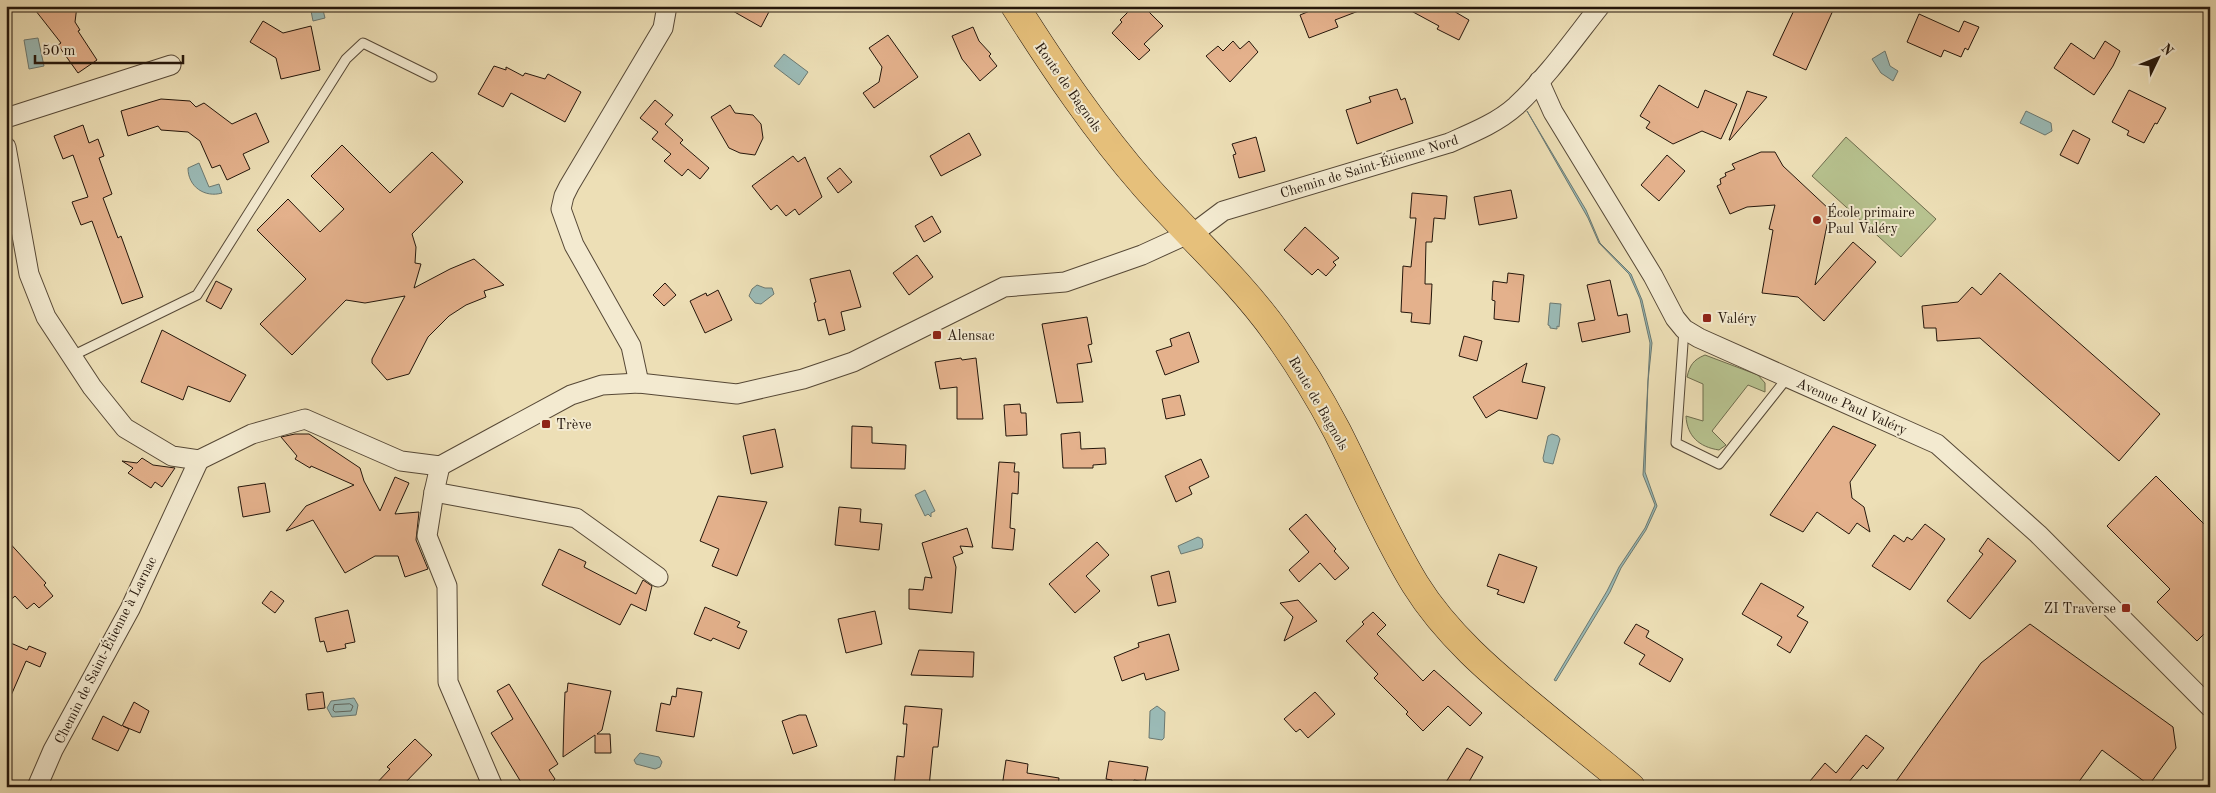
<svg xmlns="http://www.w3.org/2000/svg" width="2216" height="793" font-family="'Old Standard TT',serif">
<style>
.green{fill:#b7c28f;stroke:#6e6c4d}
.water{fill:#9bbbb7;stroke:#6b7972}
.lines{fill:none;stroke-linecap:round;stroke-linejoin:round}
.shore{stroke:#606861;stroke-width:1}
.building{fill:#e4b18c;stroke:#24160b}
.service-casing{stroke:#564836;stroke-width:11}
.minor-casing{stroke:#564836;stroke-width:21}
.primary-casing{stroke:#24160b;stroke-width:29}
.service{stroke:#f3ead0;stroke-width:9}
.minor{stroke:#f3ead0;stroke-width:19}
.primary{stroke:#e6c07b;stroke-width:28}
.poi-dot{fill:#8f2418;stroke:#f3ead0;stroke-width:2}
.labels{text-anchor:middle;stroke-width:4;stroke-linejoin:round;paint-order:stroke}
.street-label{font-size:14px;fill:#24160b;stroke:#f3ead0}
.poi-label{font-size:14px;fill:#24160b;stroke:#f3ead0;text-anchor:start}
</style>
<rect width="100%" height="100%" fill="#eddfb6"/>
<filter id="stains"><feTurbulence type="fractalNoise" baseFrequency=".004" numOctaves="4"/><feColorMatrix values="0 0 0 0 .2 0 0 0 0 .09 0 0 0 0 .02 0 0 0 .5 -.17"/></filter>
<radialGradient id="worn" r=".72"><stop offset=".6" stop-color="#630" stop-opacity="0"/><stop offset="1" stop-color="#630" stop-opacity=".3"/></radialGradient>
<!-- green -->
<g class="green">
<polygon points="1846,137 1936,219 1901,257 1812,176"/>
<path d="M 1705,355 L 1758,375 L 1765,383 L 1765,392 L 1748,385 L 1712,431 L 1726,445 L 1719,450 C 1699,447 1687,436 1686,416 L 1703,421 L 1703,384 L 1687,377 C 1690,365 1693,360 1705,355 Z"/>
</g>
<!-- water -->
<g class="water">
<polygon points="310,6 322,6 325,18 313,21"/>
<polygon points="38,38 44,66 29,69 24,40"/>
<polygon points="1885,51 1890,66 1898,71 1893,81 1881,73 1872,59"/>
<polygon points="784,54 808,72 799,85 774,66"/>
<polygon points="1527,111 1586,210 1600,243 1631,274 1642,300 1652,343 1648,381 1645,472 1657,506 1646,530 1621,568 1610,592 1556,681 1554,680 1607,591 1619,567 1645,528 1655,505 1643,475 1650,343 1640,299 1629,274 1599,243 1588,218"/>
<polygon points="2026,111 2051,123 2052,131 2045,135 2020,123"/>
<path d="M 199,163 L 209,187 L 219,184 L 222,193 C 205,198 188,187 188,168 Z"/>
<polygon points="757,285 765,288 772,288 774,294 761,304 755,303 749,296 752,289"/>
<polygon points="1550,303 1561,304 1559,327 1557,326 1557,329 1550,328 1550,326 1548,325"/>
<polygon points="1552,434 1558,436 1560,439 1553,464 1544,462 1543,458 1548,436"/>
<polygon points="925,490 935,511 931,513 931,517 928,514 925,516 915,495"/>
<polygon points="1198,537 1202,539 1203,545 1202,548 1181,554 1178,546"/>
<polygon points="354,698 358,705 356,715 332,717 327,708 331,701"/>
<polygon points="1157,706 1165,712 1164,738 1162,740 1149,738 1150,711"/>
<polygon points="640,753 659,757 662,762 660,767 655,769 636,764 634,760"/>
</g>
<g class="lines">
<!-- shore -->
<polygon class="shore" points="350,704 353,706 351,711 335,712 333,710 334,705"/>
</g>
<!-- building -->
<g class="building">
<polygon points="32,6 77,6 75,22 80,30 78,31 97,60 78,73 58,45 61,43"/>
<polygon points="724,6 772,6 761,27"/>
<polygon points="1134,6 1143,6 1163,26 1144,44 1150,50 1139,60 1112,33 1122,22 1120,20"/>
<polygon points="1322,6 1368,6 1369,7 1335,20 1338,27 1309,38 1300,15"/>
<polygon points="1402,6 1445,6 1469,20 1459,40 1437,29 1439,26"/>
<polygon points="1796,6 1835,6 1806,70 1773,55"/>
<polygon points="1919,14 1959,32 1964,21 1979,27 1968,50 1965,48 1961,57 1944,50 1941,57 1907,42"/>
<polygon points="263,21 283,33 311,26 320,70 281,79 276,58 250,42"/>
<polygon points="973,27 979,41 991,54 989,56 997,66 980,81 962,59 952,36"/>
<polygon points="888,35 918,77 874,108 863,93 879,82 882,67 869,48"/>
<polygon points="1233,41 1240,49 1249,41 1258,52 1230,82 1206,56 1218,46 1223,51"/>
<polygon points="2105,41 2120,51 2113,66 2094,95 2054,68 2071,43 2094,59"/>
<polygon points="494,66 506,70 506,67 523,76 525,73 545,79 548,74 581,92 565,122 511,93 503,107 478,94"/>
<polygon points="1659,85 1698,108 1705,90 1737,104 1721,139 1702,131 1673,144 1646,128 1650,122 1640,116"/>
<polygon points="1397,89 1401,100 1405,98 1413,123 1357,144 1346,110 1371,102 1369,97"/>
<polygon points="2129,90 2166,108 2157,124 2155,123 2144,143 2127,135 2129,131 2112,122"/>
<polygon points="1747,91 1767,97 1730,140 1729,140"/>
<polygon points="161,99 190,101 196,107 204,103 232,124 256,113 269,142 243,154 250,169 227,180 220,165 212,168 200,141 188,132 161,130 158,126 128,136 121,111"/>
<polygon points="655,100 673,115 665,124 683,140 680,143 709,168 700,179 688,169 682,176 664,161 671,154 652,139 658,132 640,118"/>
<polygon points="730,105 735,113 753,115 761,124 763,138 755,155 740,153 729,148 711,117"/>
<polygon points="83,125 89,143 98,139 104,156 99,158 112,194 103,198 118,238 121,236 143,297 122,304 92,221 81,225 72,202 88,197 73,155 63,159 54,136"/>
<polygon points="2073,130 2090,139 2078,164 2060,155"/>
<polygon points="969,133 981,155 941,176 930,156"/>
<polygon points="1256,137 1265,171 1239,178 1233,155 1236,154 1232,144"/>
<polygon points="342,145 390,193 432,152 463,182 412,234 416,247 415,263 421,264 414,288 450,269 474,259 504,285 484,291 486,297 466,305 449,316 428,337 409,374 387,380 372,363 372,359 405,296 365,303 346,300 292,355 260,324 306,279 257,230 288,199 320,232 344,209 311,176"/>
<polygon points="1761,152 1775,152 1783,166 1830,210 1815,285 1853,242 1876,262 1824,321 1798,297 1762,293 1773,230 1769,229 1775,205 1747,207 1730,214 1717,186 1721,184 1720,179 1726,176 1725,173 1735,169 1732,164"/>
<polygon points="1667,155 1685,171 1659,201 1641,185"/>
<polygon points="793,156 798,162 805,157 822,197 799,215 795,209 786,216 777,205 771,210 752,186"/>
<polygon points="840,168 852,182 838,193 827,178"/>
<polygon points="1511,190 1517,218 1479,225 1474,197"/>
<polygon points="1412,193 1447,196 1445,219 1434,218 1432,242 1426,242 1425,284 1432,284 1430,324 1411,322 1412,313 1401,312 1403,266 1411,267 1416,218 1410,218"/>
<polygon points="932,216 941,232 924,242 915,226"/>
<polygon points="1305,227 1339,258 1333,262 1336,265 1326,276 1318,269 1312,275 1284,250"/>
<polygon points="917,255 933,277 909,295 893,273"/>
<polygon points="850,270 861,307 841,312 845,330 829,335 825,319 818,321 814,303 816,302 810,279"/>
<polygon points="1508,273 1524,275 1519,322 1494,319 1495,301 1492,300 1493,281 1507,283"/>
<polygon points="2000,273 2160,414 2119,461 1980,338 1937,341 1936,328 1924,328 1922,306 1958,302 1972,287 1981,295"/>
<polygon points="1610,280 1618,316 1627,314 1630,332 1582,342 1578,323 1595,320 1587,285"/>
<polygon points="216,281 232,289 221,309 206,301"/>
<polygon points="665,283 676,295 664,306 653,295"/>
<polygon points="718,290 732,320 705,333 690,301 706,293 707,296"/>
<polygon points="1087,317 1092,344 1088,345 1092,362 1077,364 1083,402 1057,403 1042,324"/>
<polygon points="162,330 246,375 230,402 188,386 183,400 141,382"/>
<polygon points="1189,332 1199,362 1165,375 1156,351 1172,346 1170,339"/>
<polygon points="1464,336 1482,341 1477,361 1459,356"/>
<polygon points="961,358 962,360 976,358 983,419 957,419 957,387 940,389 935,362"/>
<polygon points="1527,363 1522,382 1545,387 1537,419 1499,410 1486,418 1473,397"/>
<polygon points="1180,395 1185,415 1166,419 1162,399"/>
<polygon points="1020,404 1021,413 1026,413 1027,435 1006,436 1004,405"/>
<polygon points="852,426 872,427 872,443 906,445 905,469 851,468"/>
<polygon points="1833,426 1876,445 1850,482 1852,498 1864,507 1870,532 1857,523 1849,534 1817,512 1803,532 1770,515"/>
<polygon points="775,429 783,467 751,474 743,436"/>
<polygon points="1080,432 1081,449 1105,448 1106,464 1093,465 1093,468 1063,468 1061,434"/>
<polygon points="295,434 309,434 360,468 364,481 380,511 395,477 409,483 395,514 419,512 416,540 428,569 405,577 398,556 375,556 345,573 313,520 286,531 306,506 354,485 311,466 310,468 295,459 297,456 281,437"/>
<polygon points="142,458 153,465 175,468 162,487 155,482 151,488 128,473 133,468 122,461 137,463"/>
<polygon points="1201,459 1209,477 1189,487 1192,494 1176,502 1165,476"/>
<polygon points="999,462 1015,463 1014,472 1019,472 1018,494 1012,493 1010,528 1015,529 1013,550 992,548"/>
<polygon points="2156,476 2210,530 2210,628 2197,641 2157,602 2170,589 2107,526"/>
<polygon points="265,483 270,512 243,517 238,487"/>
<polygon points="718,496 767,502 737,576 712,566 719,549 700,541"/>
<polygon points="839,507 861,509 860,522 882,524 879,550 835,545"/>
<polygon points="1306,514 1336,549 1334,551 1349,568 1335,580 1320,563 1299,582 1289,570 1309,552 1289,529"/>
<polygon points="1925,524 1945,539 1910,590 1872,566 1894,535 1904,542 1907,537 1912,540"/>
<polygon points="967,528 973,547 960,546 963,553 953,557 956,567 952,613 909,609 909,589 923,590 925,577 932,578 922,543"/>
<polygon points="1988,538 2016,561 1970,619 1947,601 1983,554 1979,551"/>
<polygon points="6,539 46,583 44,585 53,596 39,608 34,603 27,609 15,596 6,604"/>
<polygon points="1097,542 1109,555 1086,576 1100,591 1075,613 1049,584"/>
<polygon points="559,549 586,562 584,567 636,594 643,580 652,586 646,611 631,604 620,625 542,585"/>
<polygon points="1499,554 1537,567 1524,603 1497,594 1499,590 1487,586"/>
<polygon points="1169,571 1176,602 1158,606 1151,576"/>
<polygon points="1761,583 1804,607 1797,616 1808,622 1790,653 1777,645 1782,637 1742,614"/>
<polygon points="271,591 284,601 275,613 262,603"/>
<polygon points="1298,600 1317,621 1284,641 1293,617 1280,603"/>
<polygon points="705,607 740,622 737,627 747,631 739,649 713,638 711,641 694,634"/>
<polygon points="348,610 355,642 345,644 346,648 327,652 324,641 320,642 315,618"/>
<polygon points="875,611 882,644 846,653 838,619"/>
<polygon points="1373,612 1386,625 1377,634 1423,681 1434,670 1482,713 1470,726 1448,706 1423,731 1406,714 1408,712 1374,678 1378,674 1346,641 1364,624 1362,622"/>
<polygon points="1636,624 1649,631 1646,637 1683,659 1670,682 1639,664 1645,655 1624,643"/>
<polygon points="2030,624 2173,727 2176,748 2149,785 2102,750 2075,787 1892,787 1981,663"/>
<polygon points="1169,634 1179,670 1146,680 1144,673 1122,681 1114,657 1139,647 1138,643"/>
<polygon points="6,641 27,650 29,646 46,653 40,667 26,661 6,707"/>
<polygon points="919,650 974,652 973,677 911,675"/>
<polygon points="568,683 611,691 602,730 597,734 610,734 611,753 595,753 595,735 563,757 564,716 565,692 567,692"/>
<polygon points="509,684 558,764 549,770 555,779 553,781 556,787 524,787 491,733 513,719 497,691"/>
<polygon points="677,688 702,692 694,737 656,731 661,703 670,705 672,696 676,697"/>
<polygon points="323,692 325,708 308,710 306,694"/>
<polygon points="1315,692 1335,714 1308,738 1300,729 1296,732 1284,719"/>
<polygon points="134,702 149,711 140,733 123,726 129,729 118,751 92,739 103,716 122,726"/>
<polygon points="905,706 942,709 938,747 933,747 929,787 894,787 897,756 904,757 907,724 903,724"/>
<polygon points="799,715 806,715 817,746 793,754 782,721"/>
<polygon points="1866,735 1884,748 1867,769 1863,765 1848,783 1852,787 1805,787 1825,763 1836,773"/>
<polygon points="415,739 432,755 401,787 373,787 390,769 387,767"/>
<polygon points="1467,748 1483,757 1466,787 1443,787"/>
<polygon points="1006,760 1028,764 1027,773 1059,778 1058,787 1002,787"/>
<polygon points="1109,761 1148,767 1145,782 1134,780 1132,787 1112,785 1112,780 1106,779"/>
</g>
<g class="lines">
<defs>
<g id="service">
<polyline points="1684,329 1676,443 1719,464 1788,377"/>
<polyline points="72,356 197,295 346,59 363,43 432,77"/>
</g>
<g id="minor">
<polyline points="1539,81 1553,112 1653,276 1675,318 1684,329 1699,338 1937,444 2038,534 2210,707"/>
<polyline points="6,118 171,65"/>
<path d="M 6,147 L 29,274 L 46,317 L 92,387 L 125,428 L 172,456 L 199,460 L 252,434 L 305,419 L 401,461 L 440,466 L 571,395 L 602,385 L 639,383 L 737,394 L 803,379 L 853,362 L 1004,287 L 1065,282 L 1142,255 L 1199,229 L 1223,211 L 1449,143 C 1472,133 1497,123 1516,106 C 1548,76 1573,40 1600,6"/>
<polyline points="639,383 631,346 574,245 561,209 564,196 569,186 663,28 667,6"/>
<polyline points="440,466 434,492 427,536 447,586 448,682 493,787"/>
<polyline points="434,492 576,518 658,577"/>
<polyline points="37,787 53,750 130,609 199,460"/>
</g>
<path id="primary" d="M 1015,6 C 1055,69 1096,130 1145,186 C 1188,235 1238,279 1276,332 C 1299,364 1319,397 1337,431 C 1363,482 1385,535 1415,584 C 1446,634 1492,673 1537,710 C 1568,736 1600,761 1631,787"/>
</defs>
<!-- service casing -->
<use href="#service" class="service-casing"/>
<!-- minor casing -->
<use href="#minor" class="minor-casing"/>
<!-- primary casing -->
<use href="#primary" class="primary-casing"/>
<!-- service -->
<use href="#service" class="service"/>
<!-- minor -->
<use href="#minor" class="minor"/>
<!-- primary -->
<use href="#primary" class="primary"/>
</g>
<!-- markers -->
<g class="poi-dot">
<circle cx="1817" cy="220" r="5"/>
<rect x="1702" y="313" width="10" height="10" rx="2.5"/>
<rect x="932" y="330" width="10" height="10" rx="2.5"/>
<rect x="541" y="419" width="10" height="10" rx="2.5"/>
<rect x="2121" y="603" width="10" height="10" rx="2.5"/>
</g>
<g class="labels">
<!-- street labels -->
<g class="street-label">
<text transform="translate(1069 87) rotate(55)" y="5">Route de Bagnols</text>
<text transform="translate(1369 166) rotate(-17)" y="5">Chemin de Saint-Étienne Nord</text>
<text transform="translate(1319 403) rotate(60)" y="5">Route de Bagnols</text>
<text transform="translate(1852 406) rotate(24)" y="5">Avenue Paul Valéry</text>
<text transform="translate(105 650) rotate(-63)" y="5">Chemin de Saint-Étienne à Larnac</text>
</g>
<!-- poi labels -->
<g class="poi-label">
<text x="1827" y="217">École primaire<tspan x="1827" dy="16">Paul Valéry</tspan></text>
<text x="1717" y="323">Valéry</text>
<text x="947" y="340">Alensac</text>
<text x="556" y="429">Trève</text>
<text x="2116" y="613" text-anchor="end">ZI Traverse</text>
</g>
</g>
<!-- margin -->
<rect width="2216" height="793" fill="none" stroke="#eddfb6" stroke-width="25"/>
<rect x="8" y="8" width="2201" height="778" fill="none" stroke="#24160b" stroke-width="2.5"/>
<rect x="12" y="12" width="2191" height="768" fill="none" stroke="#24160b"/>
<!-- north arrow -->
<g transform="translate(2158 58) rotate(47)" stroke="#f3ead0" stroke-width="4" paint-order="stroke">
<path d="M0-4L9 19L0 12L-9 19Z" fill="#24160b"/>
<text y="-8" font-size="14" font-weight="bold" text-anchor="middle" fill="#24160b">N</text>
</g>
<!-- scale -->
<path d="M35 55v8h148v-8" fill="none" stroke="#24160b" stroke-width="2.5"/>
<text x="42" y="55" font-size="15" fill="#24160b" stroke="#f3ead0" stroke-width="4" paint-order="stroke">50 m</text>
<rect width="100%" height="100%" filter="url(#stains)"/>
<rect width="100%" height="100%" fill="url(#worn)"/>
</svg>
